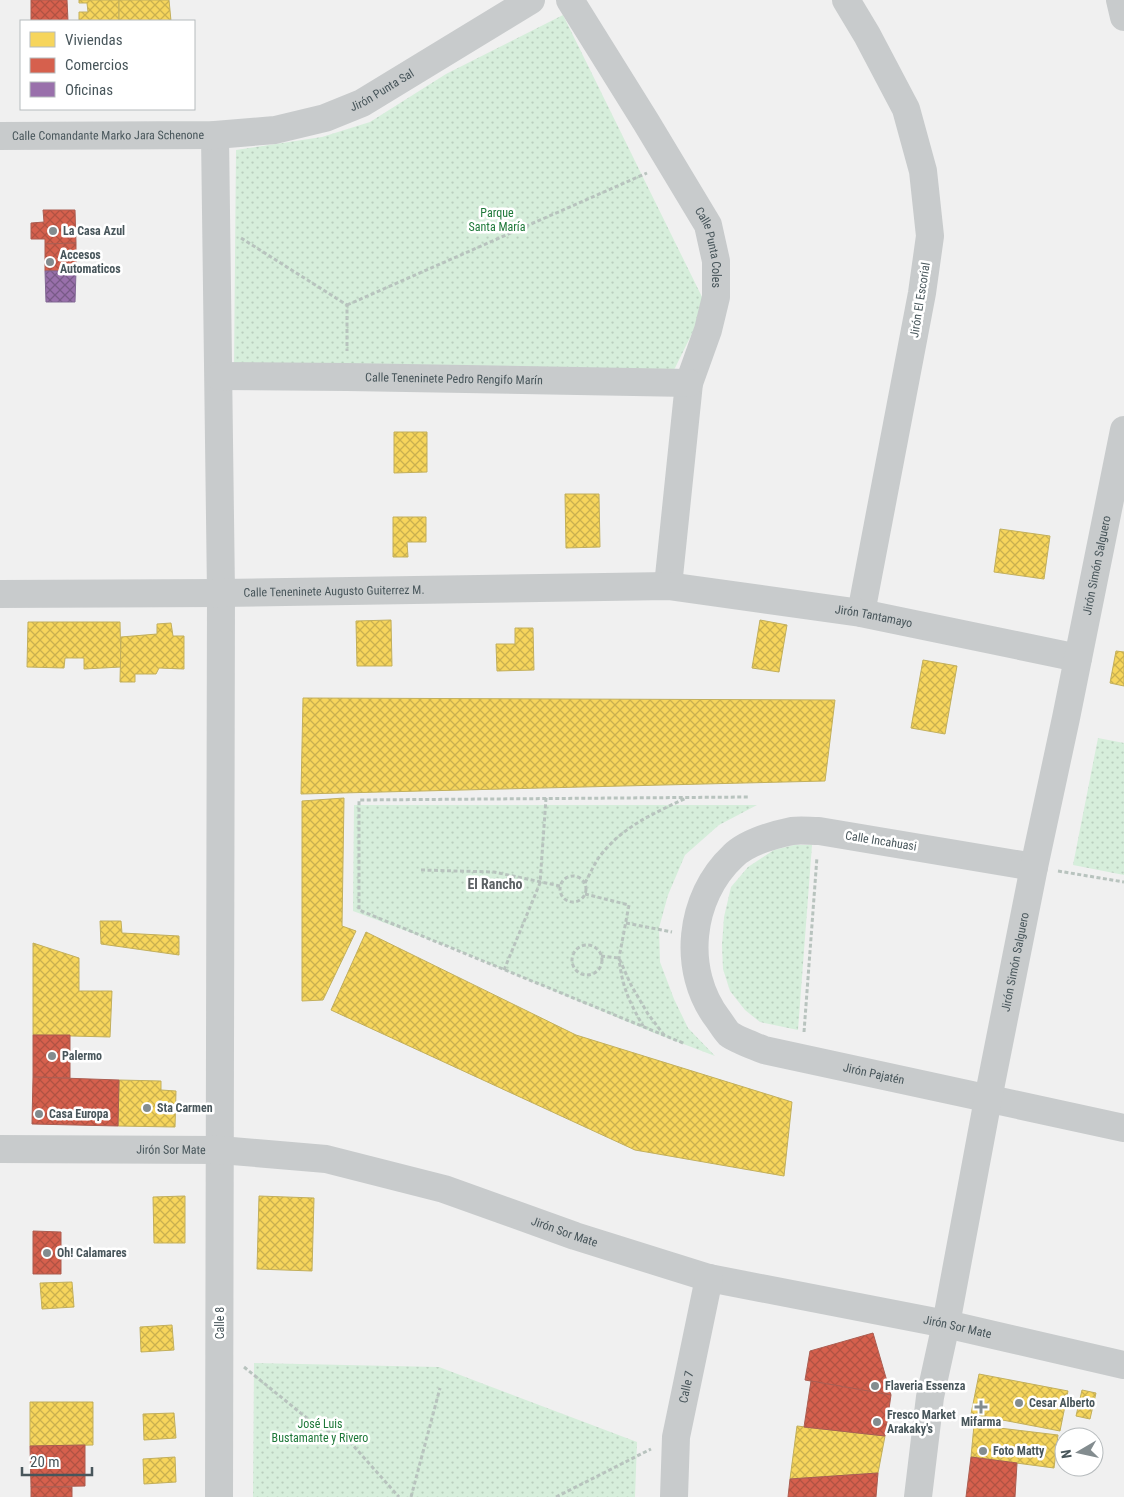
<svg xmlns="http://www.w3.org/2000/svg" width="1124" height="1497" font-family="'Roboto Condensed',sans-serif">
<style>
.park{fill:url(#park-dots)}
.homes{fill:url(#homes-cross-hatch);stroke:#c2af5c}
.shops{fill:url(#shops-cross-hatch);stroke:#ab5d51}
.offices{fill:url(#offices-cross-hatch);stroke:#816893}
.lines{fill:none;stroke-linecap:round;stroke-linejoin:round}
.path{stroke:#b8c3be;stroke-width:3;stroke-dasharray:4 2.5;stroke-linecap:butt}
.street{stroke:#c8cbcc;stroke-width:28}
.poi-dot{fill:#838c8f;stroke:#fff;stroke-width:2}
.labels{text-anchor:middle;stroke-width:5;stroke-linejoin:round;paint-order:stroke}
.street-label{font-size:12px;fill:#48565b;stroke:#fff}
.park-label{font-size:12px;fill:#1e7839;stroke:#fff}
.poi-label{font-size:12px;font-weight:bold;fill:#48565b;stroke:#fff;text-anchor:start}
.neighbourhood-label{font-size:14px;font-weight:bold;fill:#5c6164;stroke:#fff}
</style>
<defs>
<pattern id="park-dots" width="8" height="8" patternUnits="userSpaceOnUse" patternTransform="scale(1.25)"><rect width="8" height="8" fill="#d6eedb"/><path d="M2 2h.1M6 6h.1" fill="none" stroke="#b9cebe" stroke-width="1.8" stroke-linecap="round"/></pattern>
<pattern id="homes-cross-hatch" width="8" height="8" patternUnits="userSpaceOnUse" patternTransform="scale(1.25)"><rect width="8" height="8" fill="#f6d55c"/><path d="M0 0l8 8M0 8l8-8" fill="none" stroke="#c9b04f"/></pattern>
<pattern id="shops-cross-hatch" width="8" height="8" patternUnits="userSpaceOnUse" patternTransform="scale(1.25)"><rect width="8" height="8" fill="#d6604d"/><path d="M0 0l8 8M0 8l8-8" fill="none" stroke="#b05243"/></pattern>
<pattern id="offices-cross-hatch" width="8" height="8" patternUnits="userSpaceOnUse" patternTransform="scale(1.25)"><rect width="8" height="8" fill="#9970ab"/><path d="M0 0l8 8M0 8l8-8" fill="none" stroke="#785a87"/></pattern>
</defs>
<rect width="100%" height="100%" fill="#f0f0f0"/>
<!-- park -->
<g class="park">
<polygon points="563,15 706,305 674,370 234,369 236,150 322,137 370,122 446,74"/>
<polygon points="1098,738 1124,743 1124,875 1073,865"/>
<polygon points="354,805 757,805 719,825 685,855 668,895 659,928 660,962 674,999 688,1028 715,1056 652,1032 455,949 353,911"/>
<polygon points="794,845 812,845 798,1030 760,1022 745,1010 730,991 723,969 722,945 724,917 731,887 748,867 774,850"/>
<polygon points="254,1363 439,1367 637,1442 635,1497 253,1497"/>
</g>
<!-- homes -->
<g class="homes">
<polygon points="79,0 119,0 119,21 79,21 79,12 88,12 87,3 79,3"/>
<polygon points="119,0 169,0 171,21 119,21"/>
<polygon points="394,432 427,432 427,472 394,473"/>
<polygon points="565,494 599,494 600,547 566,548"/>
<polygon points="393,517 426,517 426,542 407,542 408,557 393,557"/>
<polygon points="1000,529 1050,536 1044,579 994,572"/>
<polygon points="391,620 392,666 357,666 356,621"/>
<polygon points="760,620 787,625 779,672 752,668"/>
<polygon points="28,622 120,622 121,667 84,669 84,658 65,658 64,668 27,667"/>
<polygon points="171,623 173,636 184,636 184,669 159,668 156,674 135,674 135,682 120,682 121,637 157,634 157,624"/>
<polygon points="515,628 533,628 534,670 497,671 496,644 515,644"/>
<polygon points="1116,651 1124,652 1124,686 1110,683"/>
<polygon points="923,660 957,666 945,734 911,728"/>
<polygon points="303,698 835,700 825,781 301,794"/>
<polygon points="344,798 342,926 356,931 323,1000 302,1001 302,801"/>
<polygon points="100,921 121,921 122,933 179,936 179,955 101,944"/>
<polygon points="366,932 576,1035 792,1102 784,1176 635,1150 331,1010"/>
<polygon points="33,943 79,958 79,991 112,991 110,1037 33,1035"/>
<polygon points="119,1080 161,1081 161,1090 176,1091 175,1127 118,1126"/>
<polygon points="185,1196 185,1243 154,1243 153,1197"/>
<polygon points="259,1196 314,1198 312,1271 257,1269"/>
<polygon points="72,1282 74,1307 42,1309 40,1283"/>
<polygon points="172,1325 174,1350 141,1352 140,1327"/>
<polygon points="979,1374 1068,1391 1060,1431 971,1414"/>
<polygon points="1082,1390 1096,1393 1090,1419 1076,1416"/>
<polygon points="30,1402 93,1402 93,1445 30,1446"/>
<polygon points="174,1413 176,1438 144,1440 143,1414"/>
<polygon points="974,1425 1058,1435 1054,1468 971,1457"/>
<polygon points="797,1426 885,1436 878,1473 790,1479"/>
<polygon points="175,1457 176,1482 144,1484 143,1459"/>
</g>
<!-- shops -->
<g class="shops">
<polygon points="31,0 67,0 68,21 31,21"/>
<polygon points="43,210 75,210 76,243 45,244 45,239 31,239 31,223 44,222"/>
<polygon points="76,243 76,271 45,271 45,244"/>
<polygon points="33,1035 70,1035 70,1078 33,1077"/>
<polygon points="33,1077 119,1080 118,1126 32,1124"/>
<polygon points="33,1231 61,1232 61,1274 33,1274"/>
<polygon points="873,1333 891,1395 805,1380 810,1351"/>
<polygon points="811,1381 891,1395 885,1436 804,1427"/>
<polygon points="85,1445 85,1486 31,1487 30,1446"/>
<polygon points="971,1457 1017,1463 1015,1497 966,1497"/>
<polygon points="878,1473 876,1497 788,1497 790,1479"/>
<rect x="31" y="1487" width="41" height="10"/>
</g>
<!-- offices -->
<polygon class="offices" points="45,271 76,271 75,302 46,302"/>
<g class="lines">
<!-- path -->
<g class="path">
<polyline points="241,238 347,305 347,351"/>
<polyline points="347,305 647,173"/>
<polyline points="421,870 494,872 560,886"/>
<polyline points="1058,871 1124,882"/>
<circle cx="573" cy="889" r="13"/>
<path d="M 585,883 C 590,874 594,864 600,856 C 623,826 653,814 686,798"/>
<path d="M 585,894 L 629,905 L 619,958 C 622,987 629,1001 643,1026"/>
<polyline points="626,923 672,932"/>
<circle cx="587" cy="960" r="15"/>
<polyline points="601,956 619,958 631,985 648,1014 664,1035"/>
<polyline points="504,970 540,883 546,798"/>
<polyline points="804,1032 817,857"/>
<polyline points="683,1043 359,910 359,800 748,797"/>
<polyline points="244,1367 313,1423 350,1442 399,1497"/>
<polyline points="411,1497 440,1388"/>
<polyline points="556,1497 651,1449"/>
</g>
<!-- street -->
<g class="street">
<path id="s1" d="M 570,0 L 646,122 L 708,225 L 716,261 L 716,297 L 708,330 L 689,383 L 668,586"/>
<polyline points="846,0 867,35 906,109 923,171 930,236 922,293 861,613"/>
<polyline points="1120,0 1124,17"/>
<polyline points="215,135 221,593 219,1497"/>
<path id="s2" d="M 0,136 L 215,135 L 275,130 L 325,118 L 362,103 L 531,0"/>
<path id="s3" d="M 219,376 L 347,377 L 689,383"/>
<path id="s4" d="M 0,594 L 221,593 L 668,586 L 861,613 L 1078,658"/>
<path id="s5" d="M 1034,867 L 819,831 C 810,831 800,830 792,831 C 773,835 747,842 733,856 C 689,897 681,971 718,1019 C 721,1023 725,1030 729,1034 C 737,1040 755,1046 764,1050 L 1124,1128"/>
<path id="s6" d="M 0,1149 L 220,1150 L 326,1159 L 444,1189 L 575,1236 L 709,1278 L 946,1324 L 1124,1365"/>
<path id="s7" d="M 674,1497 L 676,1437 L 709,1278"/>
<path id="s8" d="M 918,1497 L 930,1397 L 946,1324 L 988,1099 L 1034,867 L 1066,718 L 1124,430"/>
</g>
</g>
<!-- markers -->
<g class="poi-dot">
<circle cx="53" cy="231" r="5"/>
<circle cx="50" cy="262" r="5"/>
<circle cx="52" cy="1056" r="5"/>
<circle cx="147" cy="1108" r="5"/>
<circle cx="39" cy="1114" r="5"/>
<circle cx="47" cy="1253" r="5"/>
<circle cx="875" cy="1386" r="5"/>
<circle cx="1019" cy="1403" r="5"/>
<path d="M978.5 1399.5h5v5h5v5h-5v5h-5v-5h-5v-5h5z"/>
<circle cx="877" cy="1422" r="5"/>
<circle cx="983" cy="1451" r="5"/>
</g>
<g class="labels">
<!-- street labels -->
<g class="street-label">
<text dy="4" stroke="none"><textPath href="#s2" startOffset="390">Jirón Punta Sal</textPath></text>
<text dy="4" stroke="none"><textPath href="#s2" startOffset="108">Calle Comandante Marko Jara Schenone</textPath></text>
<text dy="4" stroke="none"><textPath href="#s1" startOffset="286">Calle Punta Coles</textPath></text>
<text transform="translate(920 300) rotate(-81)" y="4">Jirón El Escorial</text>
<text dy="4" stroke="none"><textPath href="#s3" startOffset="235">Calle Teneninete Pedro Rengifo Marín</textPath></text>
<text dy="4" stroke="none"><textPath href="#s8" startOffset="949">Jirón Simón Salguero</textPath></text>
<text dy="4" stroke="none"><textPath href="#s4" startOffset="334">Calle Teneninete Augusto Guiterrez M.</textPath></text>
<text dy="4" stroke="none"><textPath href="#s4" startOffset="876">Jirón Tantamayo</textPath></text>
<text transform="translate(881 841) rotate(9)" y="4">Calle Incahuasi</text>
<text dy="4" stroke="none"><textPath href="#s8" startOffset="544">Jirón Simón Salguero</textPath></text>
<text dy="4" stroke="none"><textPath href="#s5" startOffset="658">Jirón Pajatén</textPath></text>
<text dy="4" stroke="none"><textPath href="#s6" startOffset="171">Jirón Sor Mate</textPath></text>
<text dy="4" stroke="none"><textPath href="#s6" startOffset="576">Jirón Sor Mate</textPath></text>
<text transform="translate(220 1323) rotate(-90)" y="4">Calle 8</text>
<text dy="4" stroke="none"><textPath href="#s6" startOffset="981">Jirón Sor Mate</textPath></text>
<text dy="4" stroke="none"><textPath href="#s7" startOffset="111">Calle 7</textPath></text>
</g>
<!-- park labels -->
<g class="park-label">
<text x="497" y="217">Parque<tspan x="497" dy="14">Santa María</tspan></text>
<text x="320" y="1428">José Luis<tspan x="320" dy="14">Bustamante y Rivero</tspan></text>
</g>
<!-- poi labels -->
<g class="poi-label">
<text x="63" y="235">La Casa Azul</text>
<text x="60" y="259">Accesos<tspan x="60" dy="14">Automaticos</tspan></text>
<text x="62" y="1060">Palermo</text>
<text x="157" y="1112">Sta Carmen</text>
<text x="49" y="1118">Casa Europa</text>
<text x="57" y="1257">Oh! Calamares</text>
<text x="885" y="1390">Flaveria Essenza</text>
<text x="1029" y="1407">Cesar Alberto</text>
<text x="887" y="1419">Fresco Market<tspan x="887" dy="14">Arakaky's</tspan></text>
<text x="981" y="1426" text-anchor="middle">Mifarma</text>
<text x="993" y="1455">Foto Matty</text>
</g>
<!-- neighbourhood labels -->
<g class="neighbourhood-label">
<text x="495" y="889">El Rancho</text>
</g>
</g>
<!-- legend -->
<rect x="20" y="20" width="175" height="90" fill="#ffffff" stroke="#b6bbbd"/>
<rect x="30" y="32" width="25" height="15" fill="#f6d55c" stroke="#b6bbbd"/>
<text x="65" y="45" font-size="15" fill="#48565b">Viviendas</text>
<rect x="30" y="58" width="25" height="15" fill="#d6604d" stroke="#b6bbbd"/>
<text x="65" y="70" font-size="15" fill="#48565b">Comercios</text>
<rect x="30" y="82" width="25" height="15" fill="#9970ab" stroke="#b6bbbd"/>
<text x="65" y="95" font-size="15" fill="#48565b">Oficinas</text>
<!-- north arrow -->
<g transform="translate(1079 1452) rotate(261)"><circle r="24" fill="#ffffff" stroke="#b6bbbd"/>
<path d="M0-4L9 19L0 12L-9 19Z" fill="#838c8f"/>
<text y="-8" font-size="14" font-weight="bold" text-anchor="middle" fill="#48565b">N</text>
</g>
<!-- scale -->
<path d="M22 1467v8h70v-8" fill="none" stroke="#48565b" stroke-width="2.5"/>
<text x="30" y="1467" font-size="15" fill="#48565b" stroke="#ffffff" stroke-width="4" paint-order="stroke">20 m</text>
</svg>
